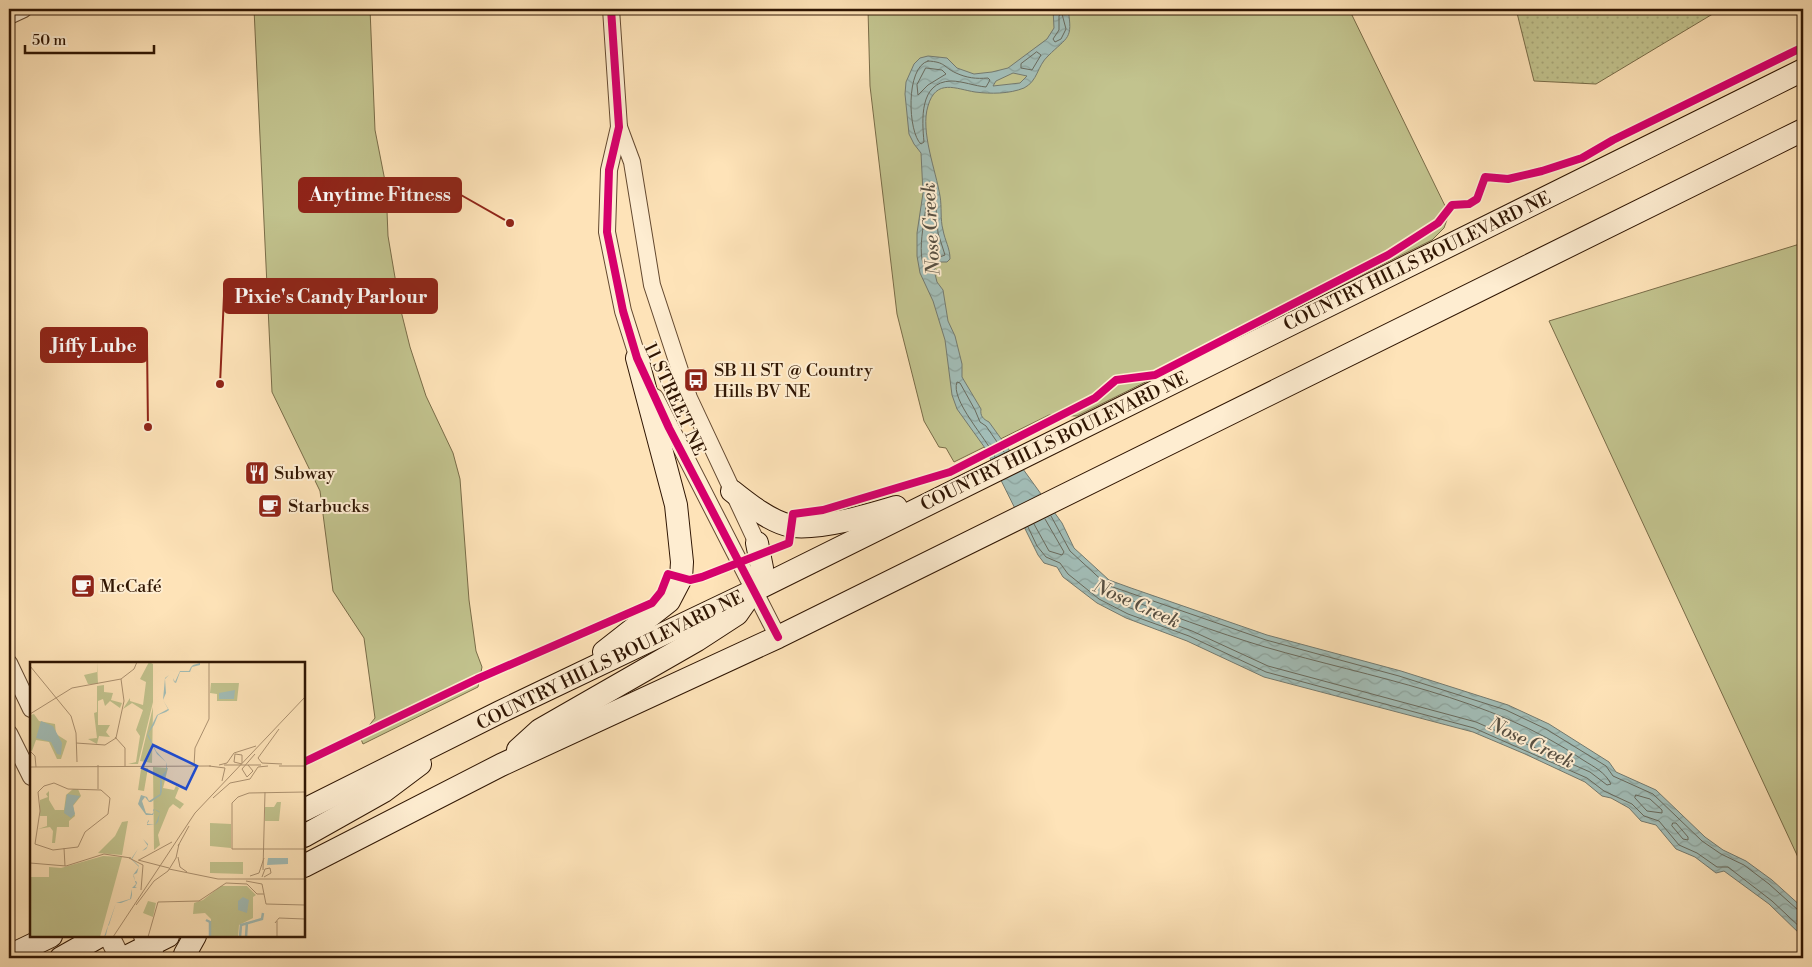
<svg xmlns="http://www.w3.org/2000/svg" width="1812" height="967" font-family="'Libre Bodoni',serif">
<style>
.grass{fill:url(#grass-dots);stroke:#796c48}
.park{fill:#c2c38e;stroke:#796c48}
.water{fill:url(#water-waves);stroke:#747a6f;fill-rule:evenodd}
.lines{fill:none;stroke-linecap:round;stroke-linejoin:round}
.shore{stroke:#696a5d;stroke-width:1}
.minor-casing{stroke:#644930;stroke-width:18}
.tertiary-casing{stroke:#644930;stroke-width:22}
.secondary-casing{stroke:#301603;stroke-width:24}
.minor{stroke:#feedd1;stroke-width:16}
.tertiary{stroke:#feedd1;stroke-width:20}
.secondary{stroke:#feedd1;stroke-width:22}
.cycleway-casing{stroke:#feedd1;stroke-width:11}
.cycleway{stroke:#d6006c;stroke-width:8}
.labels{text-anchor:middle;stroke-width:4;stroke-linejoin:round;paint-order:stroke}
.street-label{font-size:18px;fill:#301603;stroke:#feedd1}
.poi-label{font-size:18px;fill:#301603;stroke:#feedd1;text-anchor:start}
.water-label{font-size:19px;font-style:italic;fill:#585042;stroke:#feedd1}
.inset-river{fill:none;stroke:#a2bdb7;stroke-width:2.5}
.inset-road{fill:none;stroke:#ac9170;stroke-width:1}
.view{fill:#1d4ed8;fill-opacity:0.15;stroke:#1d4ed8;stroke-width:2.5}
.inset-edge{fill:none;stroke:#301603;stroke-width:2.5}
.leader{fill:none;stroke:#8f2418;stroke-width:2}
.callout-dot{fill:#8f2418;stroke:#feedd1;stroke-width:2}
.callout{fill:#8f2418;stroke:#8f2418;stroke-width:2}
.callout-label{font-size:19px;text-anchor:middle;font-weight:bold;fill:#fff}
</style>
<defs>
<pattern id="grass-dots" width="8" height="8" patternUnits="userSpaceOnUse" patternTransform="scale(1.25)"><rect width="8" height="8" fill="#c2c38e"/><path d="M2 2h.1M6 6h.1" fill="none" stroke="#a7a779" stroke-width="1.8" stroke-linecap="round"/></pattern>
<pattern id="water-waves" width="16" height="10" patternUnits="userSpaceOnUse" patternTransform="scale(1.25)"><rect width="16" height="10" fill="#a2bdb7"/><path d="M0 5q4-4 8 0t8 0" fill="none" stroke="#8ca29c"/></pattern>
</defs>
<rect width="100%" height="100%" fill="#fee3b8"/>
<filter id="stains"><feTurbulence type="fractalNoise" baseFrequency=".004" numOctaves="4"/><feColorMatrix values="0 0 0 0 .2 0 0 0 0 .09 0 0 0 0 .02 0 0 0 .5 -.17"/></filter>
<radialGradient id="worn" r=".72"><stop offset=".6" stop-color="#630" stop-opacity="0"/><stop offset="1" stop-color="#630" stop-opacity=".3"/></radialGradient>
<!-- grass -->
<polygon class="grass" points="1516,9 1721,9 1596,84 1534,81"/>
<!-- park -->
<g class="park">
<polygon points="254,9 370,9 375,130 386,186 388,236 400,307 410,347 426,396 453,453 460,479 469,600 476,651 482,667 478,687 363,744 360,737 375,718 364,638 333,591 320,491 272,392"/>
<polygon points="868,9 1349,9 1449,214 1444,228 1432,240 1077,416 1049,415 954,462 946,448 939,447 924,421 897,314 870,86"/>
<polygon points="1803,243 1803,868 1549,321"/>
</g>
<!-- water -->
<path class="water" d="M 1053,9 L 1068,9 C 1073,40 1068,36 1048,56 C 1037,66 1038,81 1024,88 C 1009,94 991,94 975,92 C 956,89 936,78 928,106 C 920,131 936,171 940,196 C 942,207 940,219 943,230 C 945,241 950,248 950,259 L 947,262 L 940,262 L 934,270 L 937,282 L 943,290 L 948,321 L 955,336 L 962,364 L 962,377 L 981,409 C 980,416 983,419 989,422 L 1062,523 L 1074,548 L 1109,580 L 1131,588 L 1267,635 L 1401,671 L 1508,705 L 1549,724 L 1609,762 L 1616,772 L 1656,790 L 1705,837 L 1723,850 L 1746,861 L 1772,880 L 1803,908 L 1803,937 L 1769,904 L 1724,871 L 1716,873 L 1695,857 L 1676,849 L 1656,825 L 1641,821 L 1629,808 L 1611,798 L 1602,796 L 1585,782 L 1525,754 L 1473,732 L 1264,677 L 1187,641 L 1126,618 L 1097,603 L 1063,577 L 1057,567 L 1044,563 L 1038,555 L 985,448 L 957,409 L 952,395 L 945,340 L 933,301 L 920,273 L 917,256 L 917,233 L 923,193 L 921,153 L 914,144 L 909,134 L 905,94 L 906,82 L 914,64 L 920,58 L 928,56 L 947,58 L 957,68 L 974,74 L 992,72 L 1008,68 L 1047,39 L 1054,28 ZM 1013,73 L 1027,76 L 1020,83 L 993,86 L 996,81 Z"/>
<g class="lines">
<!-- shore -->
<g class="shore">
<polygon points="1062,14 1066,29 1061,39 1055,42 1053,39 1059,30 1059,16"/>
<polygon points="1037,52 1041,55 1032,70 1021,68 1021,64"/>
<path d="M 928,61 C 946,62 943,67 956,73 C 967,78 976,79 988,78 L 990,80 L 986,87 C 975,86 962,81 951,81 C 919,82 922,120 924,142 L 921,144 C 908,133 905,67 928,61 Z"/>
<polygon points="926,68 942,70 946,74 928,85 918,95 917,85"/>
<path d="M 931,184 L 935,196 L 938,233 L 945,255 L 937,258 L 927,270 C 913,257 929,205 928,186 Z"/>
<path d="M 995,457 C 987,439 950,400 957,382 L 960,383 L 975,410 L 980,422 L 986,426 L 1004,452"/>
<polyline points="1051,516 1070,551 1107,585 1266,640 1399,676 1506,710 1546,729 1606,766 1613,776 1653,794 1702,841 1721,854 1744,865 1769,884 1798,910 1803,912"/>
<polyline points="1034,524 1049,551 1062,555 1064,552 1045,519"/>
<polyline points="1028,527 1037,546 1046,557 1060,563 1068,574 1099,599 1128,614 1189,636 1266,672 1474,728 1587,778 1604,791 1632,804 1644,816 1659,821 1679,845 1697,853 1717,867 1728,867 1772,901 1803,930"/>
<path d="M 1115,594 C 1164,613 1215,632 1265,647 C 1372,678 1490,696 1583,760 C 1594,767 1605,772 1611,784 L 1607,785 L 1590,772 L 1476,722 L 1268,666 L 1192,631 L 1130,608 L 1113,599 L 1112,596 Z"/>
<polygon points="1636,795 1650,799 1662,810 1662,813 1647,811 1635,798"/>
<polygon points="1673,823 1676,823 1688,837 1688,840 1683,839 1672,826"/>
</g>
<defs>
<g id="minor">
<polyline points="611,9 619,127 609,170 607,232 623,311 641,368"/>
<polyline points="9,16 24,9"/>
<polyline points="619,127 632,162 652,285 689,398 757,543"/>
<polyline points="655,397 778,637"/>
<polyline points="9,663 31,709"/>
<polyline points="9,733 31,777"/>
</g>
<g id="tertiary">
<polyline points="109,936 120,958"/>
<polyline points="144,936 155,958"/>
</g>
<g id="secondary">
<path d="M 732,491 C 747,503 772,523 792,526 C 823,529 866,516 896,507"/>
<polyline points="604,652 669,601 681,578 682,562 676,505 637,358"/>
<polyline points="518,750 540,730 697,640 737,614 753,591 762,568 757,543"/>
<polyline points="304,810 500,712 753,591 1803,70"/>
<polyline points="304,836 384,791 420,764"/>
<polyline points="304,866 501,765 778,637 1803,130"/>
<polyline points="9,956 51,936"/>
<polyline points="61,958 100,936"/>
<polyline points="124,958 168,936"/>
<polyline points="186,958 185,954 195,936"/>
</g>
</defs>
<!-- minor casing -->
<use href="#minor" class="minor-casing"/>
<!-- tertiary casing -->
<use href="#tertiary" class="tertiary-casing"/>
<!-- secondary casing -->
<use href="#secondary" class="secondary-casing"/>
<!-- minor -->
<use href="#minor" class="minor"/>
<!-- tertiary -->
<use href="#tertiary" class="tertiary"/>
<!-- secondary -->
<use href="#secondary" class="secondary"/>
<defs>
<g id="cycleway">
<polyline points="611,9 619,127 609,170 607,232 623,311 637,358 669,428 778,637"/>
<polyline points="304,762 477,679 652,603 661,592 668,574 690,580 702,577 789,543 793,514 823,510 950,472 1095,398 1116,380 1155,375 1388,255 1438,223 1452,205 1469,204 1477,199 1485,177 1508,179 1542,171 1582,158 1613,140 1803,47"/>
</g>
</defs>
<!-- cycleway casing -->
<use href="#cycleway" class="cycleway-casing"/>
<!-- cycleway -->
<use href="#cycleway" class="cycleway"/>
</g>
<!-- icons -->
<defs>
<symbol id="bus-square" viewBox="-11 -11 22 22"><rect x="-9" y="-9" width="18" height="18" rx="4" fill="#8f2418" stroke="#feedd1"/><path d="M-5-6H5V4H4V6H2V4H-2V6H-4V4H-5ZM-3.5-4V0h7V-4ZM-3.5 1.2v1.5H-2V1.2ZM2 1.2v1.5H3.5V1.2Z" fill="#fff"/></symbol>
<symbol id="restaurant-square" viewBox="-11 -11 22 22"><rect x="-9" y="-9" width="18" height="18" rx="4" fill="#8f2418" stroke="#feedd1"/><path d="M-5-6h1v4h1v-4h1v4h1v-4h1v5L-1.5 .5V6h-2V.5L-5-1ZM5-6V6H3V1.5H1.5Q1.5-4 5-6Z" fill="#fff"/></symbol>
<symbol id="cafe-square" viewBox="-11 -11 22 22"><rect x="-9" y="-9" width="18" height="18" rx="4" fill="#8f2418" stroke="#feedd1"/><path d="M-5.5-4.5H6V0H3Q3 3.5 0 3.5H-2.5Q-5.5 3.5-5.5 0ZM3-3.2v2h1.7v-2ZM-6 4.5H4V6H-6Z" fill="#fff"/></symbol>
</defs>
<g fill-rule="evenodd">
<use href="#bus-square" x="682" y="366" width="28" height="28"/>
<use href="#restaurant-square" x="243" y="459" width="28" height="28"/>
<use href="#cafe-square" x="256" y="492" width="28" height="28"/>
<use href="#cafe-square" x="69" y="572" width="28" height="28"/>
</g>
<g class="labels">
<!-- street labels -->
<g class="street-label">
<text transform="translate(1417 261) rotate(-26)" y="6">COUNTRY HILLS BOULEVARD NE</text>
<text transform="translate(675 399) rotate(65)" y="6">11 STREET NE</text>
<text transform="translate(1054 441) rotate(-26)" y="6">COUNTRY HILLS BOULEVARD NE</text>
<text transform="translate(610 660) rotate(-26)" y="6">COUNTRY HILLS BOULEVARD NE</text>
</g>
<!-- poi labels -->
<g class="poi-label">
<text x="714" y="376">SB 11 ST @ Country<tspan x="714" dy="21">Hills BV NE</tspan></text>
<text x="274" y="479">Subway</text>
<text x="288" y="512">Starbucks</text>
<text x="100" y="592">McCafé</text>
</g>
<!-- water labels -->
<g class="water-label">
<text transform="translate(930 229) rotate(-93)" y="7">Nose Creek</text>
<text transform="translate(1137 603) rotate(24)" y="7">Nose Creek</text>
<text transform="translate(1532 742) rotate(26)" y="7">Nose Creek</text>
</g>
</g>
<!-- overview -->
<g transform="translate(30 662)">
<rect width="275" height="275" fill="#fee3b8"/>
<path d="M 118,106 L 114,129 L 108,128 L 111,107 ZM 180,161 L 201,162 L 201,186 L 180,184 ZM 191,224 L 217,224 L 226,233 L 223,235 L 223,256 L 209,263 L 208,275 L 181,275 L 181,257 L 175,251 L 163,252 L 164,241 L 173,238 Z" fill="#c2c38e"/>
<path d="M 67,0 L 68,22 L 58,22 L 54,13 L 67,10 ZM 119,0 L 123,2 L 123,40 L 108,102 L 98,102 L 106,100 L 110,74 L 106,68 L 113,48 L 102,41 L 93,47 L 100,36 L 100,39 L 113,43 L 116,20 L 110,17 ZM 181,21 L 209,21 L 207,39 L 187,39 L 187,32 L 180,31 ZM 74,23 L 74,30 L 83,31 L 81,38 L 92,41 L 90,46 L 80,39 L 75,44 L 73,37 L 68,39 L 68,63 L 80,63 L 76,70 L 80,75 L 69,74 L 67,82 L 58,77 L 67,76 L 64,51 L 67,50 L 67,24 ZM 123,45 L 122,101 L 110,99 ZM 4,52 L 9,59 L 25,62 L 26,72 L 37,79 L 31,97 L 27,97 L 19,80 L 6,78 L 2,89 L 0,88 L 0,53 ZM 123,105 L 138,106 L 133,126 L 144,128 L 146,124 L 149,126 L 145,136 L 154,142 L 150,147 L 143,142 L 139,146 L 128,173 L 130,183 L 124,188 ZM 43,127 L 48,127 L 51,134 L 43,144 L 45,154 L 39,159 L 39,165 L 27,165 L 25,181 L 22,181 L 23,169 L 20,165 L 8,167 L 17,164 L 17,154 L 10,154 L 10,138 L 18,135 L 16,132 L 19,129 L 19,138 L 25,148 L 34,148 L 36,133 ZM 247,140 L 251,140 L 249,159 L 235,159 L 235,145 L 244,145 ZM 98,159 L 92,193 L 68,191 L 85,174 L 92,160 ZM 73,194 L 92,195 L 70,275 L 0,275 L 0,215 L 19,215 L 19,205 L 31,206 ZM 180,200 L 213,200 L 213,212 L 180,211 ZM 118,239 L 126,241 L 123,255 L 113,251 Z" fill="#c2c38e"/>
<path d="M 164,0 L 169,0 L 170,1 L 170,3 L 162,5 L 160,10 L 150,10 L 146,21 L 144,20 L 143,16 L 139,13 L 135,17 L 136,31 L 133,38 L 139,48 L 136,50 L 128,53 L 124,63 L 118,72 L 126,89 L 136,100 L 137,106 L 135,115 L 130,115 L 132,119 L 132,129 L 131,133 L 121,140 L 119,140 L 115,135 L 112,139 L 116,151 L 122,152 L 124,150 L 123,148 L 124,147 L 129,149 L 130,151 L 128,160 L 125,163 L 117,163 L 117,161 L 118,159 L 118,158 L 113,161 L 116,172 L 113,177 L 118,182 L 118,184 L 116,187 L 112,189 L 108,187 L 102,197 L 109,204 L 107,211 L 103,213 L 104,214 L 105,219 L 106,219 L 107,221 L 105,225 L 107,226 L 102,226 L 102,233 L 101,237 L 91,241 L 86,241 L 79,263 L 78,264 L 76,273 L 74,275 L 86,241 L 100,237 L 102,227 L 102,226 L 106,222 L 103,213 L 109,205 L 101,197 L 108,187 L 112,189 L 118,184 L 113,177 L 116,172 L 113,161 L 118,158 L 119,159 L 117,162 L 125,163 L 130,151 L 124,147 L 124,150 L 123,153 L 116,153 L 108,142 L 111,133 L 117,135 L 119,139 L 130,132 L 130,115 L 136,109 L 136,100 L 127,92 L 117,73 L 127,53 L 138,47 L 133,38 L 135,16 L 139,13 L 143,16 L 145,20 L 150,9 L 159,9 L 161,5 L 163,3 L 170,1 ZM 205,28 L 204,37 L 189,37 L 189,31 ZM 11,59 L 23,64 L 32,81 L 31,93 L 27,92 L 21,80 L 6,76 ZM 37,132 L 50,134 L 43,143 L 45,152 L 41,156 L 34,151 ZM 238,196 L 258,196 L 258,202 L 237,203 ZM 213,235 L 219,238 L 217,251 L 208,248 L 208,239 Z" fill="#a2bdb7"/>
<path class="inset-river" d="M 176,258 L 180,260 L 180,275M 210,275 L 211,263 L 232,257 L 233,251M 216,275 L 217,260"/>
<path class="inset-road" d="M 0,4 L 41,54 L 46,71 L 47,100M 0,52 L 42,26 L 91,17 L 104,7 L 107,0M 249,67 L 228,96 L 232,101 L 252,102M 85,75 L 95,86 L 95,104M 46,81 L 75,83 L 86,76 L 94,39 L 91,17M 0,89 L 5,94 L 6,105M 212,101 L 212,93 L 205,92 L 204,100 L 212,102M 189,103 L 197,101 L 204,91 L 226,84M 194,103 L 231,103M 218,103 L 223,109 L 217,115 L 212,107 L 225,92M 164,104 L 165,86 L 179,57 L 179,0M 179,104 L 195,106 L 192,119M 249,104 L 275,104M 0,105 L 181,104M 24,121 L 38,127 L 71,128 L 80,136 L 78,152 L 55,170 L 48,185 L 23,188 L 5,182 L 10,149 L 8,130 L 14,124 ZM 68,127 L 68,103M 275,130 L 219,131 L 208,135 L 202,141 L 202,187 L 275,187M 183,136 L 200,121 L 220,117 L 228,105 L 238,104M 148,184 L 159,164M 34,186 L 35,204M 148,195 L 150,205 L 157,210M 99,196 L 113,203 L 111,228M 108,198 L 139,206M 109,198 L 142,180M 0,201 L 36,204 L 74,192 L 101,196M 139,207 L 188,217 L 275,217M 233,208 L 235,130M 220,214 L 229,211 L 234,196M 232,215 L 235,207 L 240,206 L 241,211 L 234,215M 216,219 L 232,222M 232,222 L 236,242 L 275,243M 106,243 L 124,219 L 138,209 L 146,196 L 149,182M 245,261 L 249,256 L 275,257M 83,275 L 165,151 L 275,35M 118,275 L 128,240 L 169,239 L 196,221 L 217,222 L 227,232 L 234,232M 247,275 L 247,259"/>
<path class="view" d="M 123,83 L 167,104 L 156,127 L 112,106 Z"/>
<rect width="275" height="275" class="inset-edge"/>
</g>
<!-- callouts -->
<path class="leader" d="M510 223L461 195M220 384L224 296M148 427L147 345"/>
<g class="callout-dot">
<circle cx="510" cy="223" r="5"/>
<circle cx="220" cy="384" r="5"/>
<circle cx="148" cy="427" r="5"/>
</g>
<g class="callout">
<rect x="299" y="178" width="162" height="34" rx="5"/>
<rect x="224" y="279" width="213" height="34" rx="5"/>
<rect x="41" y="328" width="106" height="34" rx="5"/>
</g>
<g class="callout-label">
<text x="380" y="201">Anytime Fitness</text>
<text x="331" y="303">Pixie's Candy Parlour</text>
<text x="94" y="352">Jiffy Lube</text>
</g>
<!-- margin -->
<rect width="1812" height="967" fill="none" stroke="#fee3b8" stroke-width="30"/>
<rect x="10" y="10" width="1792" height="947" fill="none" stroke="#301603" stroke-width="2.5"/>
<rect x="15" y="15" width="1782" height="937" fill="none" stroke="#301603"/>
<!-- scale -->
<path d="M25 45v8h129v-8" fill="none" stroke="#301603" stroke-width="2.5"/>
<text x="32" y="45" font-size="15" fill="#301603" stroke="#feedd1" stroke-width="4" paint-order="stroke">50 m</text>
<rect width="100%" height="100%" filter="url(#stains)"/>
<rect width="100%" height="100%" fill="url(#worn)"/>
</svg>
